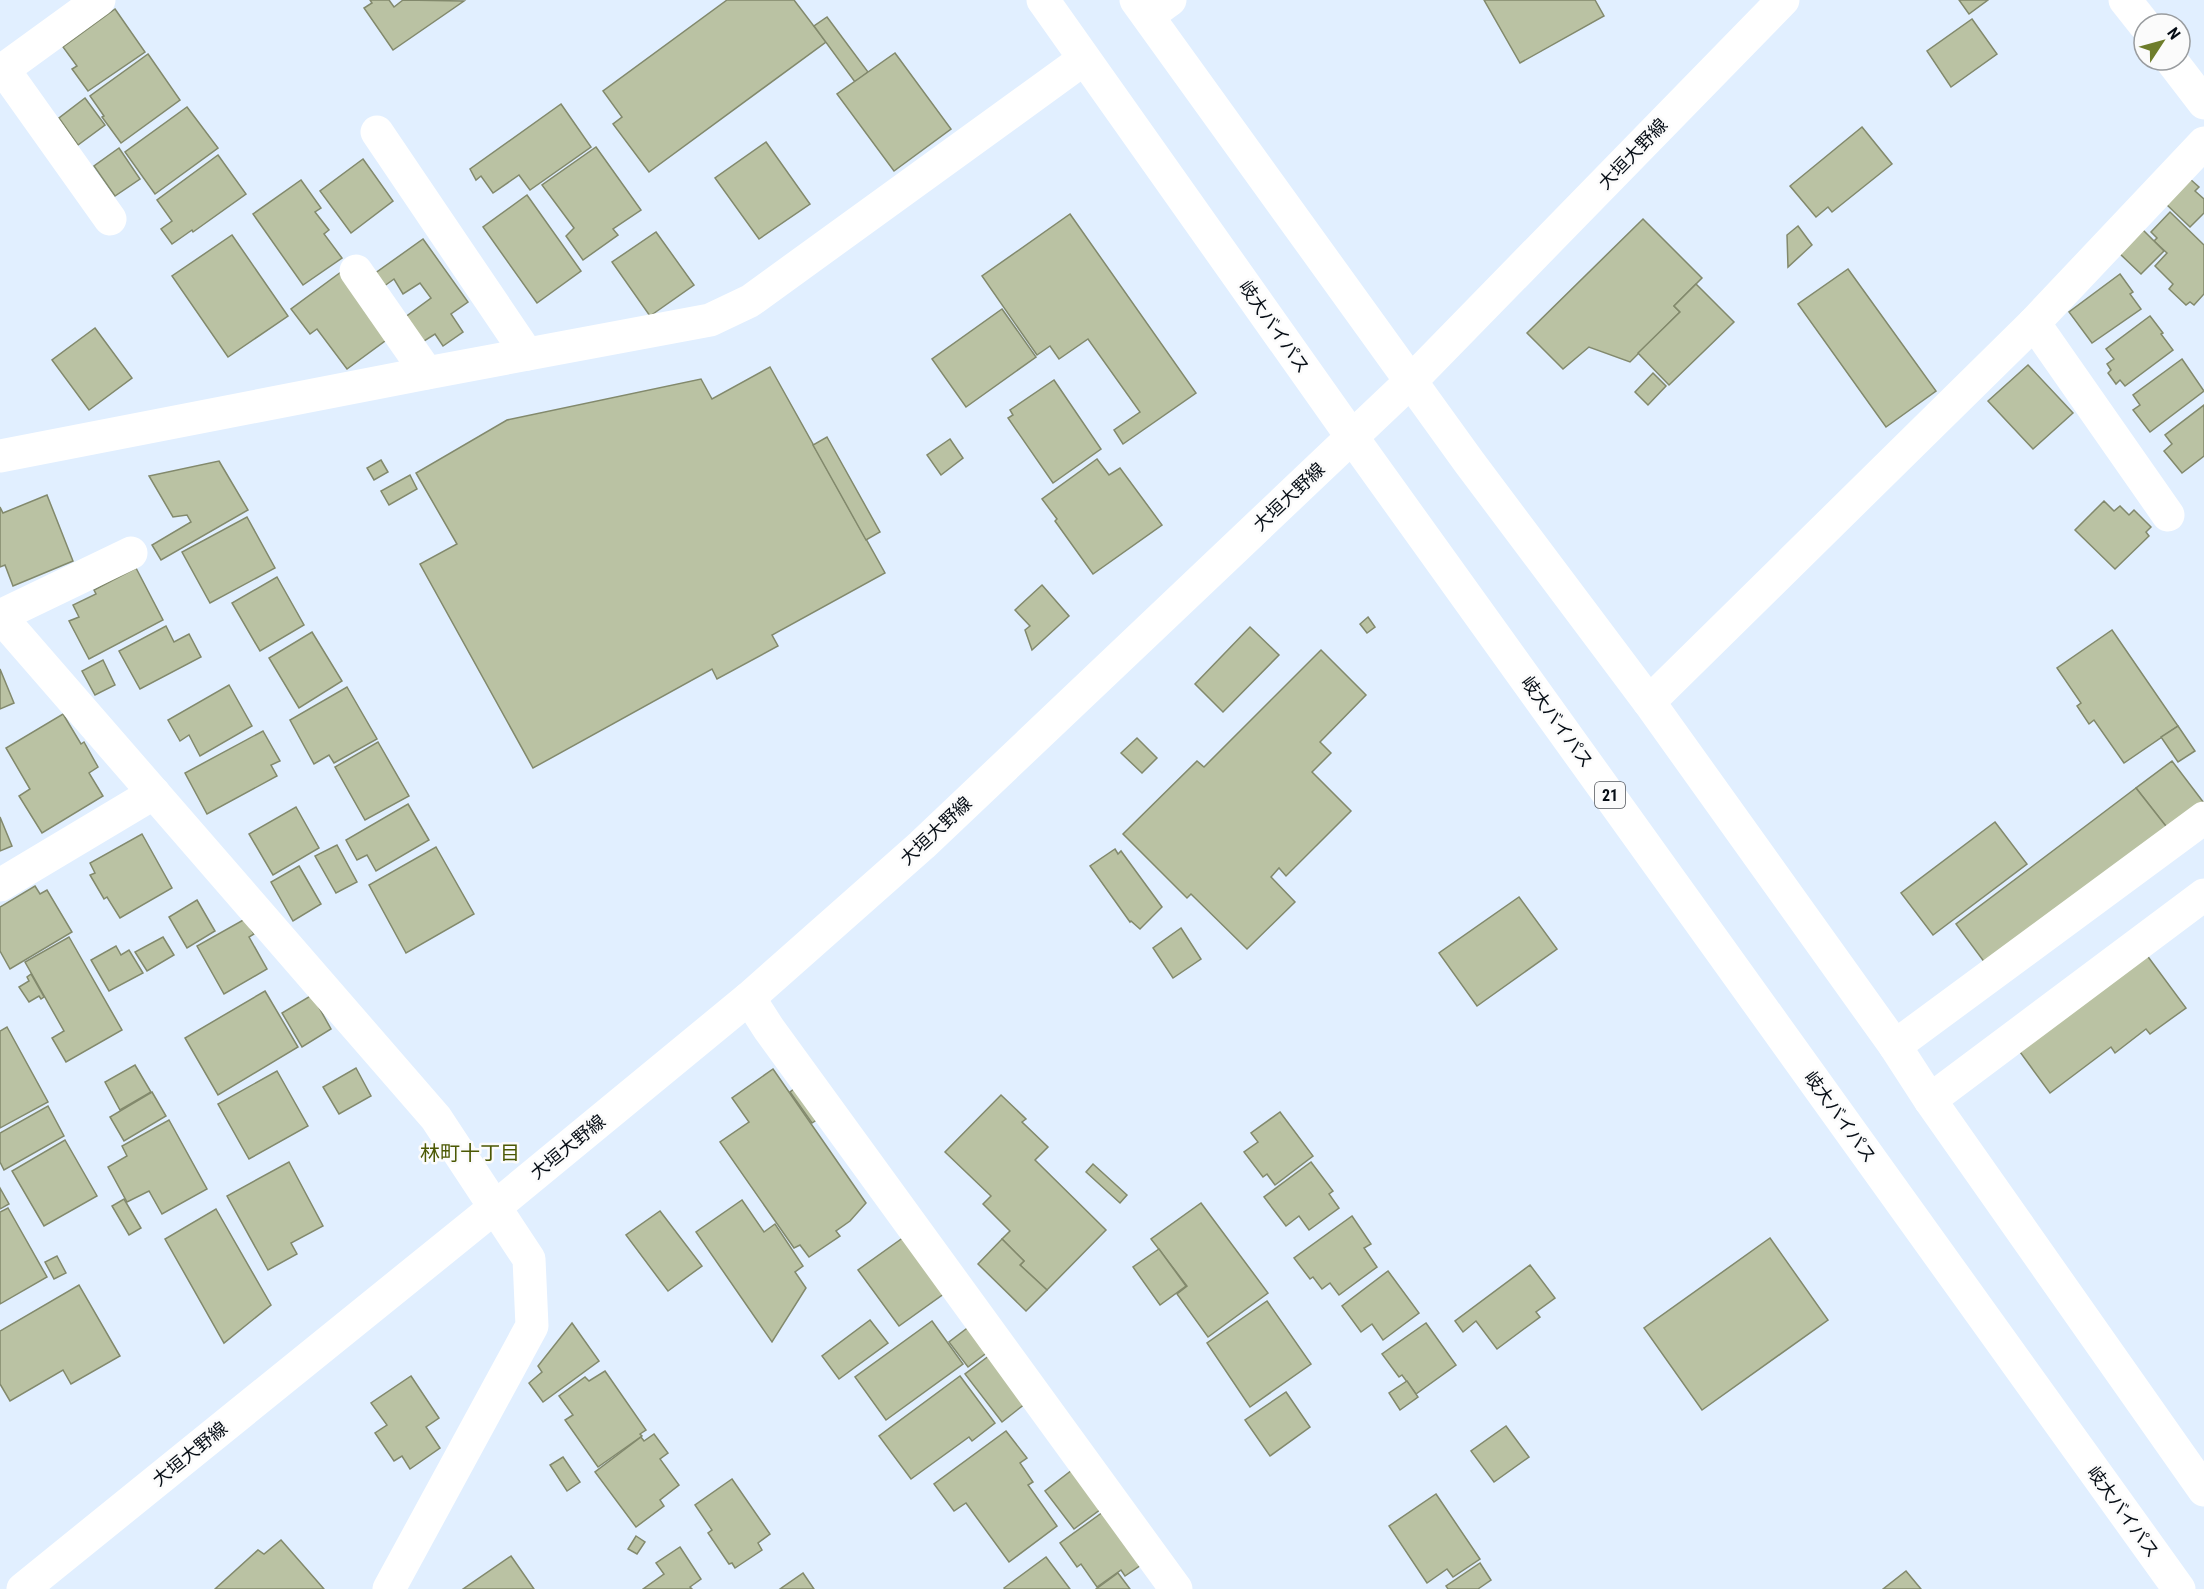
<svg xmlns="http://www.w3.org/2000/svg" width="2204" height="1589" font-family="'Roboto Condensed','Noto Sans JP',sans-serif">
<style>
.building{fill:#bac2a3;stroke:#82896c;stroke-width:1.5}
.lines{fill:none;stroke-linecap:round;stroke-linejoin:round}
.minor{stroke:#fff;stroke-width:33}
.major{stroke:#fff;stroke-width:33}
.highway{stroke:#fff;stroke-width:33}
.labels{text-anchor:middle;stroke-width:5;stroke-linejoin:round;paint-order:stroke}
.shield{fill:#fbfbfb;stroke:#50545a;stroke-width:1.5}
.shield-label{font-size:16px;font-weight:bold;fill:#060d15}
.street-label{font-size:18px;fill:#060d15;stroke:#fbfbfb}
.neighbourhood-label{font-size:20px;fill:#4b5803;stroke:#fbfbfb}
</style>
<rect width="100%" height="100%" fill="#e1efff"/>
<!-- building -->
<g class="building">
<polygon points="370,0 389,0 394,7 403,0 464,1 393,50 364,8 372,3"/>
<polygon points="727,0 794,0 826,42 649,172 613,124 622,117 603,91"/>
<polygon points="1484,0 1595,0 1604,16 1520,63"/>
<polygon points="1959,0 1988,0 1969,14"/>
<polygon points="115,9 145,52 88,91 72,69 77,66 63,47"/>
<polygon points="827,17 868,72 855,82 814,26"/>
<polygon points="1972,19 1997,54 1951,87 1927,51"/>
<polygon points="895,53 951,129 894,171 837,94"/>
<polygon points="148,54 180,100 121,143 102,117 104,116 90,96"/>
<polygon points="85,98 105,125 78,145 59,118"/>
<polygon points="561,104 591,147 530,190 519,175 493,193 481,176 476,180 470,169"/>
<polygon points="187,107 218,148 155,194 125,152"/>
<polygon points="1862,127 1892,164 1832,212 1828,207 1816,217 1790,186"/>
<polygon points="766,142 810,204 759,239 715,178"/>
<polygon points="596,147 641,210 613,229 618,235 583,260 566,236 574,228 542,185"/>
<polygon points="119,148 140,179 115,196 94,166"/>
<polygon points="218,155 246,194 193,232 192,230 172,244 161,229 172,221 157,200"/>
<polygon points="363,159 393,201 351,233 320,191"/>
<polygon points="2190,179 2199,187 2195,191 2204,199 2204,213 2190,227 2166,204"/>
<polygon points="301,180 321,208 315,212 329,230 324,234 342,258 303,285 253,214"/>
<polygon points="527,195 581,271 537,303 483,227"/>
<polygon points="2170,212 2204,245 2204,294 2194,305 2190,302 2186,305 2169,289 2173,284 2155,266 2167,253 2154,241 2157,238 2151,232"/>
<polygon points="1070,214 1196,393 1123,444 1114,430 1140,412 1088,339 1059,359 1050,346 1037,355 982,276"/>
<polygon points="1643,219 1702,278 1674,306 1680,312 1630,362 1589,347 1563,369 1527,333"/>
<polygon points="1798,226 1812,245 1788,267 1787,235"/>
<polygon points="2142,229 2164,251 2141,274 2119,253"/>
<polygon points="656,232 694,285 650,316 612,262"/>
<polygon points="232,235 288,316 228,357 172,276"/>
<polygon points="423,239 468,302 451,314 463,332 443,346 435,334 421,343 404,318 431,298 420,283 403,294 394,279 383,287 374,274"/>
<polygon points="1848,269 1936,391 1886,427 1798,304"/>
<polygon points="341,272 389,338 347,369 317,329 310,334 291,309"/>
<polygon points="2120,274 2133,292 2130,294 2141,309 2092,343 2069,312"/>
<polygon points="1696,284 1734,322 1669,385 1638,353 1680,312 1674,306"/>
<polygon points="1002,309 1036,357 966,407 932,359"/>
<polygon points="2150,316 2163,333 2161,334 2173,350 2125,386 2120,380 2116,384 2108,373 2111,370 2107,364 2114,359 2106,349"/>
<polygon points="95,328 132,378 89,410 52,360"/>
<polygon points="2182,359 2204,391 2150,432 2133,410 2140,405 2133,395"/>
<polygon points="2028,365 2073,413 2033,449 1988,401"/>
<polygon points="770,367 885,573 772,635 778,646 717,679 712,669 533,768 420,564 457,544 416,473 507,420 701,379 712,399"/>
<polygon points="1653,373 1666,386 1648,405 1635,392"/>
<polygon points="1054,380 1101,449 1053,483 1008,418 1013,415 1010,410"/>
<polygon points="2204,405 2204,456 2182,473 2164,451 2172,444 2165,435"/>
<polygon points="827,437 880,532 866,540 813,445"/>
<polygon points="950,439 963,458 941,475 927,455"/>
<polygon points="1097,459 1109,475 1120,468 1162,525 1093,574 1055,521 1057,519 1042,499"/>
<polygon points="381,460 388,472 374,480 367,468"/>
<polygon points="219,461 248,510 161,560 152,545 191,522 187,515 173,517 149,476"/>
<polygon points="410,475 417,489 389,505 381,491"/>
<polygon points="47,495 73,561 13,586 5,565 0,567 0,507 3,513"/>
<polygon points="2104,501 2114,511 2120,506 2129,515 2134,510 2151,527 2146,532 2149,536 2115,569 2075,530"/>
<polygon points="247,517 275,568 210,603 182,552"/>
<polygon points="136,568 163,620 89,659 69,621 79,617 73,605 96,594 94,590"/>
<polygon points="277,577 304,625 260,651 232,603"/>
<polygon points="1042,585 1069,616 1032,650 1025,630 1030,626 1015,610"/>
<polygon points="1368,617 1375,627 1367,633 1360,624"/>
<polygon points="166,626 174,642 189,634 201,657 140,689 119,651"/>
<polygon points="1250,627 1279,655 1223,712 1195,684"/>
<polygon points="2112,630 2178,726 2124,763 2094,720 2089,724 2077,706 2081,703 2057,668"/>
<polygon points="312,632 342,681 299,708 269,658"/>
<polygon points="1321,650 1366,695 1320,742 1331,753 1312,772 1351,811 1286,876 1279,868 1271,877 1295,902 1247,949 1191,894 1187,898 1123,834 1197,761 1204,767"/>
<polygon points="103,660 115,685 95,695 82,671"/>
<polygon points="0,669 14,703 0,709"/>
<polygon points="229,685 252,726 200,756 189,735 180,741 168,720"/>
<polygon points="347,687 377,739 334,763 329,755 314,764 290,720"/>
<polygon points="63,714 81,744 84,742 98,767 89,773 103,796 42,833 19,796 30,789 6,748"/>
<polygon points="2178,726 2195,751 2178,762 2161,737"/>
<polygon points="263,731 280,761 271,765 277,776 207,814 185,773"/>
<polygon points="1137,738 1157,758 1142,773 1121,753"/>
<polygon points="378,742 409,796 365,820 335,767"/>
<polygon points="2172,761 2204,803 2169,830 2136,788"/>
<polygon points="2136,788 2169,830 1988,967 1956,924"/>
<polygon points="408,804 429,840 376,871 367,855 357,860 346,840"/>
<polygon points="296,807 319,848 273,875 249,834"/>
<polygon points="0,817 12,846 0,851"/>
<polygon points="1995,822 2027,864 1933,935 1901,893"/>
<polygon points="142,834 172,888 120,918 107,897 104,899 90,875 95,873 90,863"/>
<polygon points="337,845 357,882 336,893 315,856"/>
<polygon points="436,847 474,914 406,953 369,885"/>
<polygon points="1115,849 1118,854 1121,851 1162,907 1140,929 1131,921 1130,922 1090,866"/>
<polygon points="299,866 321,904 293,921 271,882"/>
<polygon points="35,886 40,894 47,890 72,932 10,969 0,951 0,907"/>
<polygon points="1519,897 1557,949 1477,1006 1439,953"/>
<polygon points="197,900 215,931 187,948 169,917"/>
<polygon points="245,919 254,934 249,937 267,969 224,994 197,946"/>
<polygon points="1181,928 1201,959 1173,978 1153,948"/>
<polygon points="69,937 122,1030 66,1062 52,1038 64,1031 25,962"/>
<polygon points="163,937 174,955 147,971 135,952"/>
<polygon points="116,946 121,955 129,950 143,973 109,991 91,960"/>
<polygon points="2146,954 2186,1008 2150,1034 2146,1029 2115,1053 2111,1047 2050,1093 2020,1052"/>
<polygon points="31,974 44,997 41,999 39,996 29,1002 19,987 29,981 27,977"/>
<polygon points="265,991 298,1047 218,1095 185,1038"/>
<polygon points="312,995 331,1029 302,1047 282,1013"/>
<polygon points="7,1027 48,1102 0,1128 0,1031"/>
<polygon points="135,1065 151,1092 120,1110 105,1082"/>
<polygon points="356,1068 371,1096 339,1114 323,1087"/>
<polygon points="773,1069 866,1203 850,1221 836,1231 840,1236 809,1257 800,1245 794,1248 720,1142 749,1122 732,1098"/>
<polygon points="277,1071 308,1126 249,1159 218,1104"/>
<polygon points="798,1086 821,1117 812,1123 790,1092"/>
<polygon points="152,1092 166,1116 124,1141 110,1117"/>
<polygon points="1001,1095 1026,1119 1022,1122 1048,1147 1035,1160 1106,1230 1047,1290 1020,1265 1024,1261 1002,1239 1010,1231 983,1204 991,1196 945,1152"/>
<polygon points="48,1106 64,1136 4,1170 0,1162 0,1133"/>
<polygon points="1280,1112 1313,1156 1275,1185 1267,1174 1263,1177 1244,1152 1258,1142 1251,1133"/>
<polygon points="169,1120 207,1189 162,1214 149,1191 127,1202 108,1167 127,1156 122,1146"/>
<polygon points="65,1140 97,1196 44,1226 12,1171"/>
<polygon points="289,1162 323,1226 291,1243 297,1254 268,1270 227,1196"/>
<polygon points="1311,1162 1333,1191 1329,1194 1339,1208 1309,1230 1299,1216 1286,1226 1264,1197"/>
<polygon points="1093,1164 1127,1195 1120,1203 1086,1172"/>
<polygon points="0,1188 9,1204 0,1209"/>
<polygon points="124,1199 141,1228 129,1235 112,1206"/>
<polygon points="742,1200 764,1232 775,1224 803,1266 795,1272 806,1288 772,1342 696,1232"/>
<polygon points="1201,1203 1268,1293 1208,1337 1177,1294 1187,1286 1151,1239"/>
<polygon points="8,1208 47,1277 0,1304 0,1212"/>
<polygon points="216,1209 271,1305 224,1343 165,1239"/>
<polygon points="660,1211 702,1266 668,1291 626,1235"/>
<polygon points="1352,1216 1371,1244 1364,1248 1377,1267 1339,1295 1330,1283 1322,1289 1313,1277 1310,1279 1294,1258"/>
<polygon points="904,1237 945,1293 899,1326 858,1270"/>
<polygon points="1770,1238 1828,1320 1702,1410 1644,1328"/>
<polygon points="1002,1239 1024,1261 1020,1265 1047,1290 1026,1311 978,1264"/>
<polygon points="1159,1249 1186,1286 1160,1305 1133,1267"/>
<polygon points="57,1256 66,1273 54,1279 45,1262"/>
<polygon points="1530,1265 1555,1298 1536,1312 1540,1317 1497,1349 1476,1321 1463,1332 1455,1321"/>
<polygon points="1388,1271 1419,1313 1383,1340 1372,1324 1361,1332 1342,1306"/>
<polygon points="79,1285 120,1356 71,1384 63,1370 10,1401 0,1384 0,1331"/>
<polygon points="1267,1301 1311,1364 1250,1407 1207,1343"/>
<polygon points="870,1320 888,1343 839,1379 822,1356"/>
<polygon points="932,1321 963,1364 886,1420 855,1377"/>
<polygon points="572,1323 599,1361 543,1402 529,1383 542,1372 538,1366"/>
<polygon points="1426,1323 1456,1365 1416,1394 1402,1375 1399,1377 1382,1354"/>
<polygon points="970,1326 989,1351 968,1367 949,1342"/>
<polygon points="990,1355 1026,1403 1002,1422 965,1374"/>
<polygon points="605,1371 646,1430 640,1434 642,1436 598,1467 565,1420 573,1415 559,1396 585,1377 589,1381"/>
<polygon points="411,1376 439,1418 426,1427 440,1448 410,1469 402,1456 394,1461 375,1433 387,1425 371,1403"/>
<polygon points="960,1376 995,1423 972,1441 969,1437 911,1479 879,1436"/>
<polygon points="1407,1381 1418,1397 1400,1410 1389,1393"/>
<polygon points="1286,1392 1310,1427 1270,1456 1245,1420"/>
<polygon points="1506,1426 1529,1457 1494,1482 1471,1451"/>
<polygon points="1006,1431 1027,1458 1020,1463 1033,1482 1028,1485 1057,1526 1009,1562 966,1503 954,1511 934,1484"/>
<polygon points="654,1434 668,1453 660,1459 679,1485 660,1500 664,1506 636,1527 595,1472 641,1437 644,1441"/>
<polygon points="563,1457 580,1482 567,1491 550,1465"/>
<polygon points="1072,1470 1101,1509 1074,1529 1045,1491"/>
<polygon points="732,1479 770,1534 758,1543 762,1550 735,1568 732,1563 729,1564 708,1533 712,1530 695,1505"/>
<polygon points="1436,1494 1480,1559 1453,1577 1447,1569 1427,1583 1389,1526"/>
<polygon points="1103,1512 1141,1565 1125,1576 1121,1570 1097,1587 1081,1564 1077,1567 1060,1543"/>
<polygon points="636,1536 645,1542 637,1554 628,1549"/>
<polygon points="281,1540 324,1589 215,1589 258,1550 264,1554"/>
<polygon points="680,1547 701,1579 690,1587 692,1589 643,1589 664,1574 656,1563"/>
<polygon points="511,1556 534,1589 463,1589"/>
<polygon points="1046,1557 1070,1589 1005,1589 1004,1588"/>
<polygon points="1480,1563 1491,1580 1478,1589 1448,1589 1446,1586"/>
<polygon points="1906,1571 1921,1589 1883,1589"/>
<polygon points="803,1573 814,1589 780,1589"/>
<polygon points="1118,1573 1130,1589 1096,1589"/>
</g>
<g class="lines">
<!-- minor -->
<g class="minor">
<polyline points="2125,0 2144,24"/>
<polyline points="1148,16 1170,0"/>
<polyline points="2171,60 2204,103"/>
<polyline points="4,70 110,219"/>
<polyline points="0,72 99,0"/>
<polyline points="377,132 527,354"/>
<polyline points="356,271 427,373"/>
<polyline points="2034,323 2168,515"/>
<polyline points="0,456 427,373 710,320 750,301 1084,59"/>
<polyline points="0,616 436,1118 529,1259 532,1326 389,1589"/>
<polyline points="0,616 131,553"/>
<polyline points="1649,702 2034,323 2204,143"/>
<polyline points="0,885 154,793"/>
<polyline points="749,998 769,1029 1176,1589"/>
<polyline points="1895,1046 2204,818"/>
<polyline points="1930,1100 2204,895"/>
</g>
<!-- major -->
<polyline class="major" points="23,1589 494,1208 749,998 922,845 1411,381 1783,0"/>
<!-- highway -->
<g class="highway">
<polyline points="1043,0 1352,437 2179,1589"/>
<polyline points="1136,0 1469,462 1649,702 1895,1046 1930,1100 2204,1490"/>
</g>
</g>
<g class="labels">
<!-- shield labels -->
<rect class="shield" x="1595" y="782" width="30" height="26" rx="4.5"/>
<g class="shield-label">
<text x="1610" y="801">21</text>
</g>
<!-- street labels -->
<g class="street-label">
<text transform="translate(1633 154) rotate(-46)" y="6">大垣大野線</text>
<text transform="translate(1274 327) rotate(55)" y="6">岐大バイパス</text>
<text transform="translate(1289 497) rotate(-43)" y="6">大垣大野線</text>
<text transform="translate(1557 722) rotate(54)" y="6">岐大バイパス</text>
<text transform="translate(936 831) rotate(-43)" y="6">大垣大野線</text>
<text transform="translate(1840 1117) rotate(54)" y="6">岐大バイパス</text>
<text transform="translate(568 1147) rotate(-39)" y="6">大垣大野線</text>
<text transform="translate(190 1454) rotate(-39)" y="6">大垣大野線</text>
<text transform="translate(2123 1512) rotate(54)" y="6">岐大バイパス</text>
</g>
<!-- neighbourhood labels -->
<g class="neighbourhood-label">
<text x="470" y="1160">林町十丁目</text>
</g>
</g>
<!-- north arrow -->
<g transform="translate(2162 42) rotate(54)"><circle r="28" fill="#fbfbfb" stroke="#999c9f" stroke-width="1.5"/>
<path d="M0-4.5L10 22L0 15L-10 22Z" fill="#6e7d2b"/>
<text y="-9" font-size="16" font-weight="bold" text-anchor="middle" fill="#060d15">N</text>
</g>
</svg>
